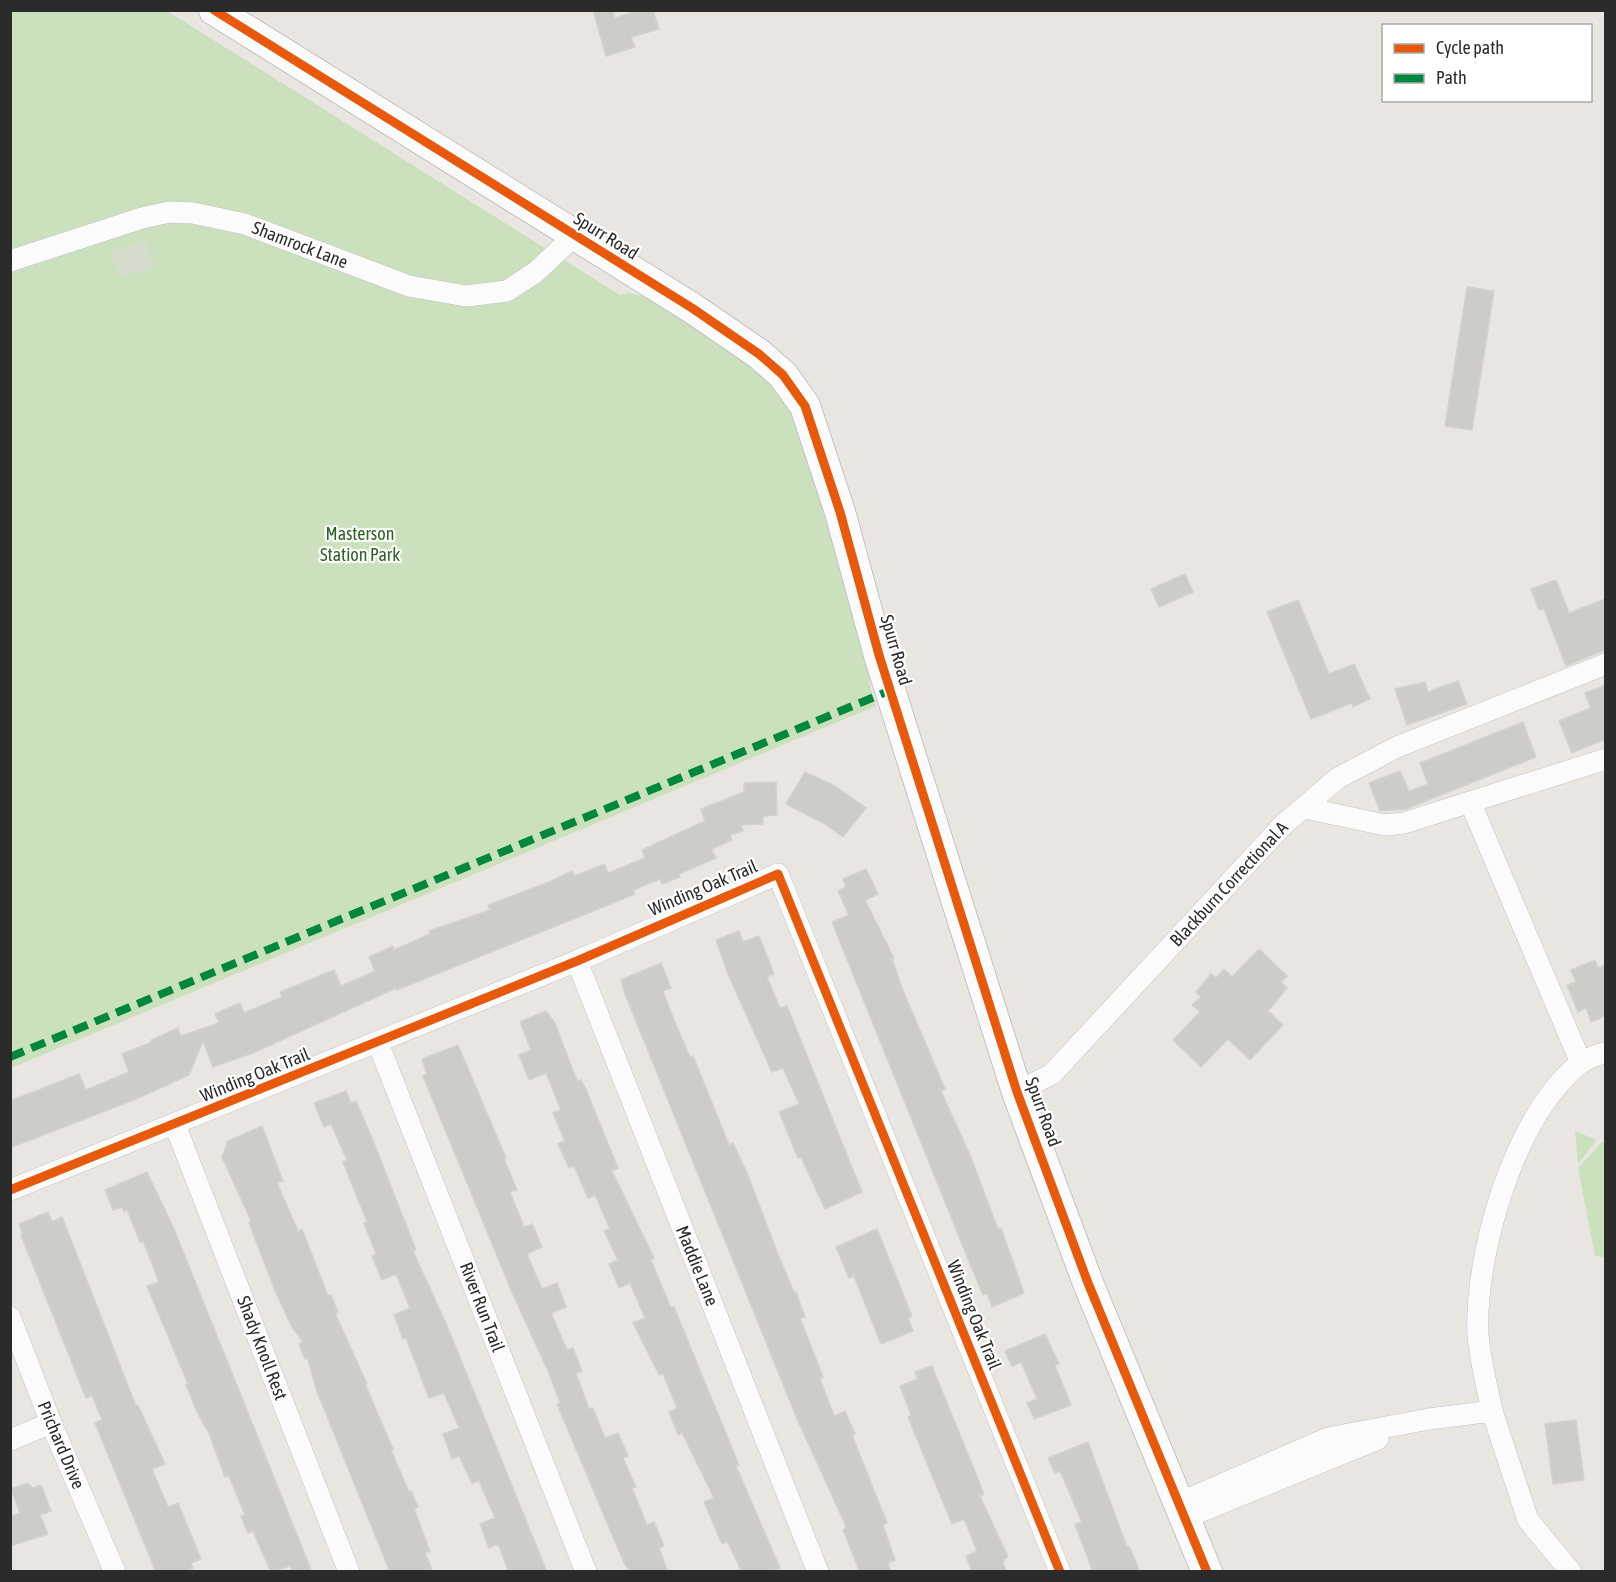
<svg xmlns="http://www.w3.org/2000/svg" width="1616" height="1582" font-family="'Asap Condensed',sans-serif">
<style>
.green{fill:#cbe1be}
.cemetery{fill:#d5dccb}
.building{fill:#ceccc9;stroke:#d4d2ce;stroke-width:1.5}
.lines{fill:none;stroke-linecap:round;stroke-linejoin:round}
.street-casing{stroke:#c3c2c2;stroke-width:22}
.secondary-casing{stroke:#c3c2c2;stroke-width:32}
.street{stroke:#fcfbfb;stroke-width:21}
.secondary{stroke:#fcfbfb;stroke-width:30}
.quiet{stroke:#00873e;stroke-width:8;stroke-dasharray:15 8;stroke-linecap:butt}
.cycleway-casing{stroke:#fff;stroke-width:13}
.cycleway{stroke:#e8590c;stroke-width:9}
.labels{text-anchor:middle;stroke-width:4.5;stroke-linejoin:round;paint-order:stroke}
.street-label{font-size:18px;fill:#2b2b2b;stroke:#fff}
.park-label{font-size:18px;fill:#2c6321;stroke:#fff}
</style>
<rect width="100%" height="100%" fill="#e9e6e2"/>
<!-- green -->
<g class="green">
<polygon points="11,11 167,11 620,295 628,293 645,296 764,373 783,398 800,431 871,678 869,682 876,706 11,1068"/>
<polygon points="1575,1131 1597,1140 1578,1164"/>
<polygon points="1602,1142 1606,1143 1605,1257 1595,1256 1578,1168"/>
</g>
<!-- cemetery -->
<polygon class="cemetery" points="146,240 154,268 119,277 111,251"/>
<!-- building -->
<g class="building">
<polygon points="593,10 612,10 615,18 639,10 653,10 659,29 631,37 635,47 606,56"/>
<polygon points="1467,287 1494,291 1472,430 1445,426"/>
<polygon points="1185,574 1193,592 1159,607 1151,589"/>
<polygon points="1556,580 1569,613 1605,599 1605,650 1566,666 1544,609 1539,610 1531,589"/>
<polygon points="1298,600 1329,674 1354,664 1370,699 1353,707 1352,703 1311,719 1267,612"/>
<polygon points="1458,681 1467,704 1407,725 1395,689 1425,682 1428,692"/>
<polygon points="1605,685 1605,743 1603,740 1572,753 1559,721 1591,708 1585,693"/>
<polygon points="1523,722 1536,757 1406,809 1380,811 1369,783 1400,771 1409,791 1428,784 1420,763"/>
<polygon points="805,772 835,786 866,808 843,837 825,824 786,804"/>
<polygon points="776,782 777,815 763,816 763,824 741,825 743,831 730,835 732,840 712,849 716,858 679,874 680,877 662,884 660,879 633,890 635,894 603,907 397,990 396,988 253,1053 213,1067 203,1041 189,1075 136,1099 10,1148 10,1101 79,1074 86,1090 129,1072 122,1054 152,1042 151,1040 178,1028 181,1036 219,1023 215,1014 240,1003 244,1013 282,997 280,992 334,970 341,986 375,971 369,957 393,946 394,950 430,934 429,931 490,910 488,905 549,882 572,871 575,876 604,864 608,873 645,858 642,850 705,821 701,809 744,792 744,783"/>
<polygon points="866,869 878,894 865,900 894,958 892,959 902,988 945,1089 941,1091 970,1155 998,1229 1001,1228 1024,1293 992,1307 987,1293 983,1295 968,1259 832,922 849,915 838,891 846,887 843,879"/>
<polygon points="739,931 743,942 759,936 774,974 767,977 780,1008 787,1006 862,1192 825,1209 801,1157 798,1158 779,1112 799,1104 783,1068 772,1072 728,974 716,940"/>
<polygon points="1259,949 1287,976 1281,982 1287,988 1268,1011 1283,1025 1250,1060 1228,1039 1201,1067 1173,1040 1200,1012 1192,1005 1201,997 1196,992 1211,974 1216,978 1224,969 1232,977"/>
<polygon points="1595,960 1598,968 1605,965 1605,1016 1591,1022 1586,1008 1578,1012 1567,985 1576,982 1571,970"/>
<polygon points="661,963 671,988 663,991 674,1020 690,1057 693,1056 729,1145 733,1143 747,1173 779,1257 794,1292 796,1292 805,1317 800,1318 823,1377 820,1379 834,1416 845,1411 855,1434 852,1435 887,1523 883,1525 895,1560 888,1563 891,1572 860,1572 843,1530 846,1529 845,1524 798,1421 625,994 621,980"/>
<polygon points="546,1011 555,1023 577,1081 581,1080 585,1087 618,1168 612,1171 654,1258 651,1260 671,1308 674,1307 739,1465 736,1466 780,1568 769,1572 742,1572 727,1541 722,1544 704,1502 714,1498 682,1433 678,1435 669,1412 677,1408 663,1374 659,1375 633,1323 645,1318 630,1283 619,1288 609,1264 618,1260 604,1231 610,1229 595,1195 588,1198 574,1166 569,1168 558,1144 565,1141 553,1113 561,1110 546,1073 529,1080 519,1055 531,1050 520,1022"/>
<polygon points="458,1045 506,1158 504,1159 517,1190 510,1192 524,1227 532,1224 542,1247 527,1254 542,1289 557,1283 566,1307 551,1313 567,1350 573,1348 582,1371 576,1373 589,1409 593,1408 605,1438 618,1433 628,1456 623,1458 636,1487 632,1488 647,1525 654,1522 664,1546 659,1548 668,1572 630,1572 624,1563 557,1404 560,1403 549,1373 514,1297 423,1076 427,1074 422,1059"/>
<polygon points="346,1091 351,1103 356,1101 372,1138 416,1250 413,1251 448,1328 547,1572 509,1572 498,1544 489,1548 480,1524 495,1518 479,1481 472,1483 459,1456 452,1459 443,1434 459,1428 444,1393 429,1398 406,1338 403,1339 394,1315 410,1308 396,1274 382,1280 372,1256 376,1254 364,1223 367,1222 343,1162 347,1160 331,1124 324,1127 314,1103"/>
<polygon points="262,1126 283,1181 277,1183 298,1231 302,1229 328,1296 331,1295 338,1312 335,1313 367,1384 365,1384 393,1449 391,1450 409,1492 411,1491 418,1507 414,1509 430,1551 425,1553 433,1572 390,1572 316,1389 308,1359 305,1359 299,1344 303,1342 292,1327 277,1295 249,1223 251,1221 222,1157 228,1141"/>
<polygon points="147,1172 174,1229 312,1572 293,1572 290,1566 271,1572 253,1531 248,1533 241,1516 245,1515 229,1476 225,1477 209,1433 197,1412 186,1385 188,1384 147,1286 159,1282 143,1241 140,1242 127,1210 124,1212 122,1207 113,1210 105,1190"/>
<polygon points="48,1212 52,1222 62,1217 136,1406 138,1405 165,1464 152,1469 168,1507 178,1503 201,1559 191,1563 193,1568 184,1572 156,1572 95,1423 102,1420 92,1395 86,1398 21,1235 23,1234 19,1224"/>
<polygon points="877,1229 912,1316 908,1318 913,1331 881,1344 854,1276 849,1278 836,1247"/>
<polygon points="1045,1334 1059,1364 1055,1365 1071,1405 1034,1419 1027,1403 1037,1399 1021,1362 1012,1366 1005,1351"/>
<polygon points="932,1366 984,1494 980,1496 1008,1557 1004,1559 1003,1563 1007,1572 972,1572 966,1556 977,1551 964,1519 952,1524 908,1417 911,1415 900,1386 918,1379 915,1372"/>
<polygon points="1576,1420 1584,1480 1553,1484 1545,1424"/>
<polygon points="1088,1442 1127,1547 1129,1546 1140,1572 1093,1572 1075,1524 1082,1522 1060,1471 1055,1473 1048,1458"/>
<polygon points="27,1483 33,1488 41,1485 51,1511 40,1515 48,1534 10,1546 10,1516 20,1513 11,1489"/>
</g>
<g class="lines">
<defs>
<g id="street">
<polyline points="10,261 142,218 169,212 193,213 245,224 409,286 466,296 507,291 536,272 574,236"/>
<polyline points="1471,804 1581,1063"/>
<polyline points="1305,808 1385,825 1404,823 1606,759"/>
<polyline points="577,961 818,1572"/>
<polyline points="378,1043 586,1572"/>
<polyline points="1017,1092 1052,1074 1283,825 1338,778 1397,747 1606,664"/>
<polyline points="175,1125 349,1572"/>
<polyline points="10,1190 577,961 778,874 1060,1572"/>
<polyline points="10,1317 51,1423 115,1572"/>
<path d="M 1492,1411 C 1487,1386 1480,1360 1478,1335 C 1474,1256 1515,1112 1581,1063 C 1588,1058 1598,1055 1606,1052"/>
<polyline points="10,1440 51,1423"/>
<polyline points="1179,1503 1328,1438 1429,1419 1492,1411 1528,1520 1571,1572"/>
<polyline points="1185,1518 1378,1439"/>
</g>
<polyline id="secondary" points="214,10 692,308 759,354 783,375 805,406 840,512 879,655 1017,1092 1088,1283 1207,1572"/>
</defs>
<!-- street casing -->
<use href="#street" class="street-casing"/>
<!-- secondary casing -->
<use href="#secondary" class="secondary-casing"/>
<!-- street -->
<use href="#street" class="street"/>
<!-- secondary -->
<use href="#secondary" class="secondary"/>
<!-- quiet -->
<polyline class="quiet" points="10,1057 891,690"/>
<defs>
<g id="cycleway">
<polyline points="214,10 692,308 759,354 783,375 805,406 840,512 879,655 1017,1092 1088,1283 1207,1572"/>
<polyline points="10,1190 577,961 778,874 1060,1572"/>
</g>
</defs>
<!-- cycleway casing -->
<use href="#cycleway" class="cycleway-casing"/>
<!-- cycleway -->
<use href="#cycleway" class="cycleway"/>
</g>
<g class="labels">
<!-- street labels -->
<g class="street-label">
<text transform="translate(606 236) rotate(32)" y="6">Spurr Road</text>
<text transform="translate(300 245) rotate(21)" y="6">Shamrock Lane</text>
<text transform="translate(896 650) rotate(74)" y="6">Spurr Road</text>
<text transform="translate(1229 884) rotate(-47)" y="6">Blackburn Correctional A</text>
<text transform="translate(703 888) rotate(-23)" y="6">Winding Oak Trail</text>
<text transform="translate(255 1075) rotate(-22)" y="6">Winding Oak Trail</text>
<text transform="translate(1043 1112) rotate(70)" y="6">Spurr Road</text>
<text transform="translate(697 1266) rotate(68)" y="6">Maddie Lane</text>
<text transform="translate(482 1307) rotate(69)" y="6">River Run Trail</text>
<text transform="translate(974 1315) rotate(68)" y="6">Winding Oak Trail</text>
<text transform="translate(262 1348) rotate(69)" y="6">Shady Knoll Rest</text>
<text transform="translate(61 1445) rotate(67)" y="6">Prichard Drive</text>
</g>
<!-- park labels -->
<g class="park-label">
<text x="360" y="540">Masterson<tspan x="360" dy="21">Station Park</tspan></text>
</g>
</g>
<!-- border -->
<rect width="1616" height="1582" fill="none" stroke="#2b2b2b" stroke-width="24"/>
<!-- legend -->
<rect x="1382" y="24" width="210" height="78" fill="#ffffff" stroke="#aaaaaa" stroke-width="1.5"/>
<rect x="1394" y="44" width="30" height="9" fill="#e8590c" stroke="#aaaaaa" stroke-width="1.5"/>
<text x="1436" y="54" font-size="18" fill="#2b2b2b">Cycle path</text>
<rect x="1394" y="74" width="30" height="9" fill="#00873e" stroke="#aaaaaa" stroke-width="1.5"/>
<text x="1436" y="84" font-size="18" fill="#2b2b2b">Path</text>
</svg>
